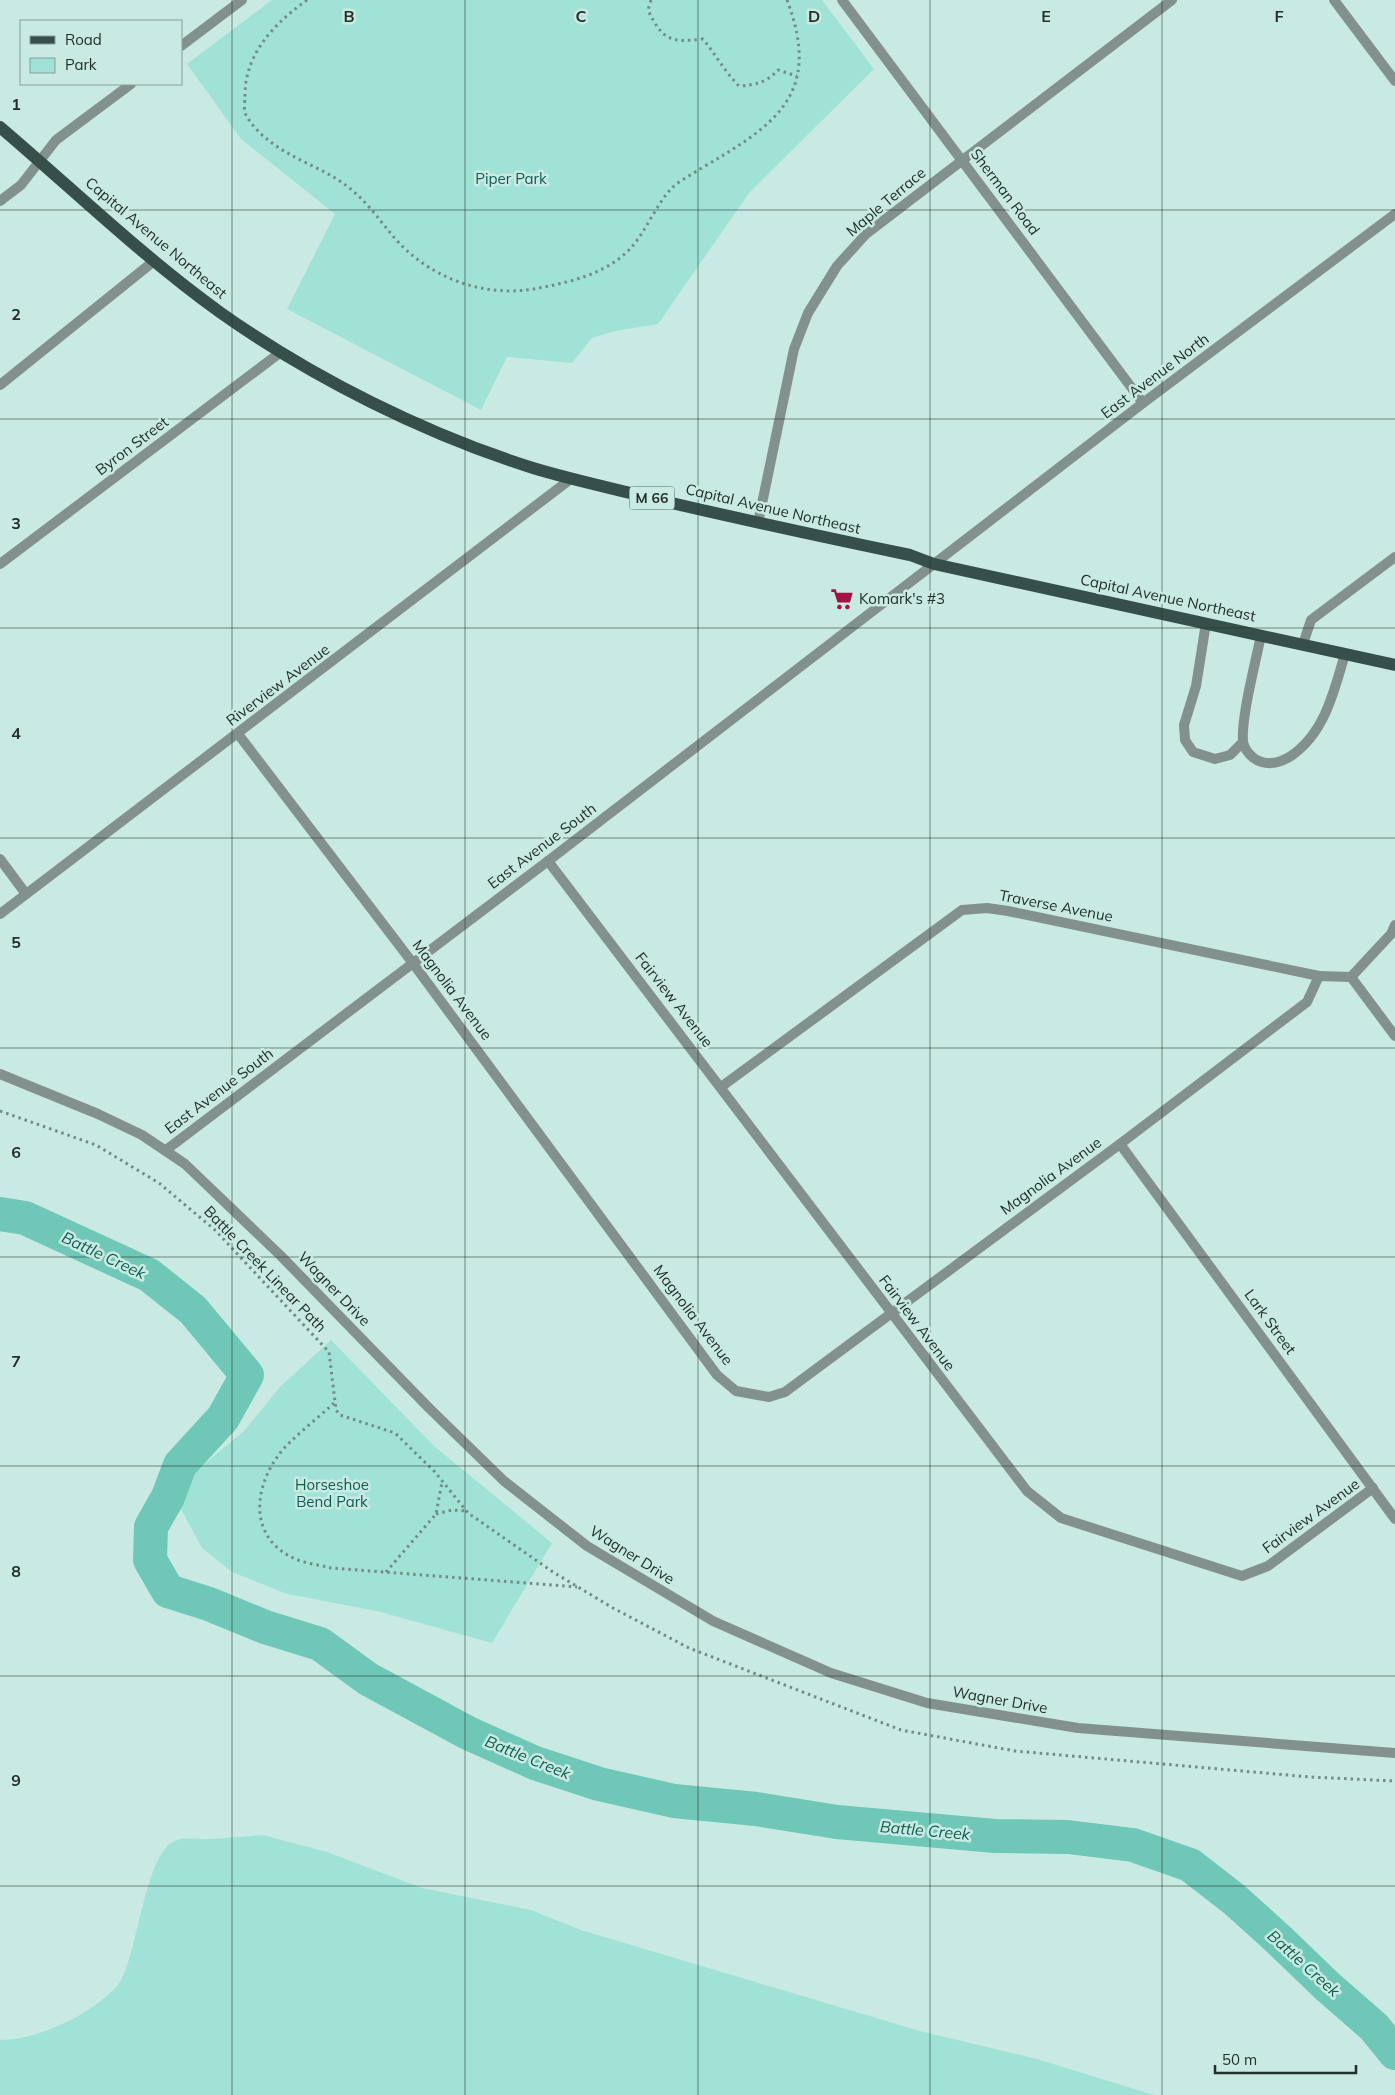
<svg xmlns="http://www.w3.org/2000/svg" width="1395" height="2095" font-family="Mulish,sans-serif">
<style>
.green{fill:#a0e3d6}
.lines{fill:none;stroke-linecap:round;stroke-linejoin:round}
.river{stroke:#6ec7b7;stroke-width:34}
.path{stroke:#738b86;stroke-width:3;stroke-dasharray:2.5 4;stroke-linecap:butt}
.service{stroke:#83918e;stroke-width:10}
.minor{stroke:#83918e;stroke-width:10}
.primary{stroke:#364f4a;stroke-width:12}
.grid{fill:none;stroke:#222f2c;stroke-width:1;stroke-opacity:0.55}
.labels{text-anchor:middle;stroke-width:5;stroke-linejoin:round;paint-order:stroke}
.shield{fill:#c8eae3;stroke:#546763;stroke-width:1}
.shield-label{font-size:14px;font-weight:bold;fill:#222f2c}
.park-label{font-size:15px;fill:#115c52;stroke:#c8eae3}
.street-label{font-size:15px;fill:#222f2c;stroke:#c8eae3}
.poi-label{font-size:15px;fill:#222f2c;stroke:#c8eae3;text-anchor:start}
.water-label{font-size:16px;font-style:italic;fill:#105c51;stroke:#c8eae3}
.grid-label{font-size:16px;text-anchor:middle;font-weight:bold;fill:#222f2c;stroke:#c8eae3;stroke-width:5;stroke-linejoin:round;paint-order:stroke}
</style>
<rect width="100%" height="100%" fill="#c8eae3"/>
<!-- green -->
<g class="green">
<polygon points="272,0 822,0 874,69 749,193 658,324 615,331 592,338 572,363 507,357 481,410 287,309 335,214 241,139 187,64"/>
<polygon points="331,1340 434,1446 552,1543 492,1643 377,1611 287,1594 232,1572 202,1548 180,1507 180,1484 244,1431 280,1387"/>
<path d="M 263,1835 L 327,1852 L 422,1888 L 531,1910 L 581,1930 L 920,2031 L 1037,2059 L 1154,2095 L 0,2095 L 0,2040 C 21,2040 43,2033 62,2024 C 79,2017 109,1998 120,1982 C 138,1952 145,1856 173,1842 C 185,1835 197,1840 210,1839 C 228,1838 245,1836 263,1835 Z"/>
</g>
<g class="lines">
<!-- river -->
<polyline class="river" points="0,1214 25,1218 149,1275 193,1310 247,1375 223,1418 180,1465 168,1497 151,1527 150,1560 168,1591 209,1604 265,1627 320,1644 368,1679 468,1733 535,1763 599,1784 674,1801 756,1809 837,1822 995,1836 1068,1837 1133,1845 1190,1865 1235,1900 1277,1938 1327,1986 1374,2027 1395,2053"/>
<!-- path -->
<g class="path">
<path d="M 307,0 C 275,23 244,54 245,97 C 245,102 243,110 246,115 C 250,123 260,134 267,139 C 293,161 329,169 354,192 C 373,208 386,230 403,247 C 439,282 491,298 539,288 C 571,282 604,274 628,251 C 645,234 654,208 670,190 C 677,182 691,175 700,169 C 775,125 823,95 787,0"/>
<path d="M 651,0 L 648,10 C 662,40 671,43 703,39 C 716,55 725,72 739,86 C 756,85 767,82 778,70 L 797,76"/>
<polyline points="0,1111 96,1145 159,1183 215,1230 329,1352 336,1410 340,1415 395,1433 435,1472 468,1513 553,1572 613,1608 689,1648 901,1730 1015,1751 1310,1777 1395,1781"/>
<path d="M 334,1403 C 319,1417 301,1431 286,1446 C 253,1482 245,1539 298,1560 C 308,1564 321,1565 331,1568 L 577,1587"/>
<polyline points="436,1514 452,1510 467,1511"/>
<polyline points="386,1572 436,1514 442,1482"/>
</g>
<!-- service -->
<g class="service">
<polyline points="0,385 154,261"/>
<polyline points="1206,623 1196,686 1184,725 1185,740 1193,752 1215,759 1230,755 1243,742"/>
<path d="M 1261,635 C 1256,661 1241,717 1243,741 C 1244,750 1253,760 1262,762 C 1272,765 1283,761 1291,756 C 1325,733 1334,691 1345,654"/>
</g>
<!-- minor -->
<g class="minor">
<polyline points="842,0 1143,403"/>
<polyline points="1334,0 1395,81"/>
<polyline points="181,46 242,0"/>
<polyline points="0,201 21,185 56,140 131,84"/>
<polyline points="758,523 794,349 808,313 837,266 866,234 1172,0"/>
<polyline points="0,564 281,352"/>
<polyline points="1303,644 1311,620 1395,557"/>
<polyline points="238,734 412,962 717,1375 736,1391 769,1397 785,1392 1120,1144 1307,1002 1319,976 1351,977 1391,934 1395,925"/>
<polyline points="0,859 26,894"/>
<polyline points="548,861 1027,1491 1061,1518 1242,1576 1268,1566 1373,1488"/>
<polyline points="0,914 572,478"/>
<polyline points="1351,977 1395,1036"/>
<polyline points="0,1074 98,1114 142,1135 185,1164 280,1255 429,1408 504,1481 587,1546 713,1621 831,1673 927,1703 1078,1728 1395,1753"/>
<polyline points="721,1087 962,910 987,908 1008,911 1319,976"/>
<polyline points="1120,1144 1395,1519"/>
<polyline points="166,1150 548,861 1143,403 1395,214"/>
</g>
<!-- primary -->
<path class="primary" d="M 0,127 C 73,189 143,257 221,313 C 313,378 425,434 533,468 C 576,481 620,490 663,501 C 745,520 828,538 910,555 L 934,564 L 1395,665"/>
</g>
<!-- grid -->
<path class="grid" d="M 232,0 L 232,2095M 465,0 L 465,2095M 698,0 L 698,2095M 930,0 L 930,2095M 1162,0 L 1162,2095M 0,210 L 1395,210M 0,419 L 1395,419M 0,628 L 1395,628M 0,838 L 1395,838M 0,1048 L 1395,1048M 0,1257 L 1395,1257M 0,1466 L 1395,1466M 0,1676 L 1395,1676M 0,1886 L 1395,1886"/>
<!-- icons -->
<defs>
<symbol id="supermarket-bare" viewBox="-9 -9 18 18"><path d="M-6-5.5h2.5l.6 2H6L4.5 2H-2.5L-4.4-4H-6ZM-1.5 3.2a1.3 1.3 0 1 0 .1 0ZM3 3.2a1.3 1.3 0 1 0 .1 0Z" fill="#a71044" stroke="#c8eae3" stroke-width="2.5" paint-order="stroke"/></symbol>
</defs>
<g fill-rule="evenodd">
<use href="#supermarket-bare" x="826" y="583" width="32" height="32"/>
</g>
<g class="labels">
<!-- shield labels -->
<rect class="shield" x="629.5" y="486.5" width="45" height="23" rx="4"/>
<g class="shield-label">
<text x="652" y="503">M 66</text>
</g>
<!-- park labels -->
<g class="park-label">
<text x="511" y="184">Piper Park</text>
<text x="332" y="1490">Horseshoe<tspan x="332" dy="17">Bend Park</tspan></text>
</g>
<!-- street labels -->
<g class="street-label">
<text transform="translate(1005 192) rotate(53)" y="5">Sherman Road</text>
<text transform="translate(886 202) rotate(-40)" y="5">Maple Terrace</text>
<text transform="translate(156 238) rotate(40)" y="5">Capital Avenue Northeast</text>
<text transform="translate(1155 376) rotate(-37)" y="5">East Avenue North</text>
<text transform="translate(132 446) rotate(-37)" y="5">Byron Street</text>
<text transform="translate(773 509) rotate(13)" y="5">Capital Avenue Northeast</text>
<text transform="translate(1168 598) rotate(12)" y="5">Capital Avenue Northeast</text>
<text transform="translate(278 685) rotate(-37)" y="5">Riverview Avenue</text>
<text transform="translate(542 846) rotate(-37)" y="5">East Avenue South</text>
<text transform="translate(1056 906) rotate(11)" y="5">Traverse Avenue</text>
<text transform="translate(452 990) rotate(53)" y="5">Magnolia Avenue</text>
<text transform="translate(674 1000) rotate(52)" y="5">Fairview Avenue</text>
<text transform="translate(219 1091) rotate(-37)" y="5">East Avenue South</text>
<text transform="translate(1051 1176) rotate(-36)" y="5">Magnolia Avenue</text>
<text transform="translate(265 1269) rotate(46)" y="5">Battle Creek Linear Path</text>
<text transform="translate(334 1289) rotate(46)" y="5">Wagner Drive</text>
<text transform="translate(693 1315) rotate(53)" y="5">Magnolia Avenue</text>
<text transform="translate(1270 1322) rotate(54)" y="5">Lark Street</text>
<text transform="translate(917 1323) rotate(53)" y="5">Fairview Avenue</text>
<text transform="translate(1311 1516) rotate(-36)" y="5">Fairview Avenue</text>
<text transform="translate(632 1555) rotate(32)" y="5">Wagner Drive</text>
<text transform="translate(1000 1700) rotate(10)" y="5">Wagner Drive</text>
</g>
<!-- poi labels -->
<g class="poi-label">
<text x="859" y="604">Komark's #3</text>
</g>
<!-- water labels -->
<g class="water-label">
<text transform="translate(104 1255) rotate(25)" y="6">Battle Creek</text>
<text transform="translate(528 1757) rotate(22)" y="6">Battle Creek</text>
<text transform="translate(925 1830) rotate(5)" y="6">Battle Creek</text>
<text transform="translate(1304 1963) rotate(42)" y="6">Battle Creek</text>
</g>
</g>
<g class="grid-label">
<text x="349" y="22">B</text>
<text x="581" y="22">C</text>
<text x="814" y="22">D</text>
<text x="1046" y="22">E</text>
<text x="1279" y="22">F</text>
<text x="16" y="110">1</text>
<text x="16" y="320">2</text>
<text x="16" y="529">3</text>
<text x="16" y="739">4</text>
<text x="16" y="948">5</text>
<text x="16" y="1158">6</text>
<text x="16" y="1367">7</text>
<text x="16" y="1577">8</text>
<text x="16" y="1786">9</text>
</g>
<!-- legend -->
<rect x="20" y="20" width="162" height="65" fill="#c8eae3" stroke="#869f9a"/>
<rect x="30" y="36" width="25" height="8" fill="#364f4a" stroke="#869f9a"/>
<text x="65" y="45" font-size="15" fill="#222f2c">Road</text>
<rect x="30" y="58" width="25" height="15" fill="#a0e3d6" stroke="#869f9a"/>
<text x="65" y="70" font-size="15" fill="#222f2c">Park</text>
<!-- scale -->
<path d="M1215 2065v8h141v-8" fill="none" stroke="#222f2c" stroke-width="2.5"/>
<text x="1222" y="2065" font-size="15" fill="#222f2c" stroke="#c8eae3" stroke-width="4" paint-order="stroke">50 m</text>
</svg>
